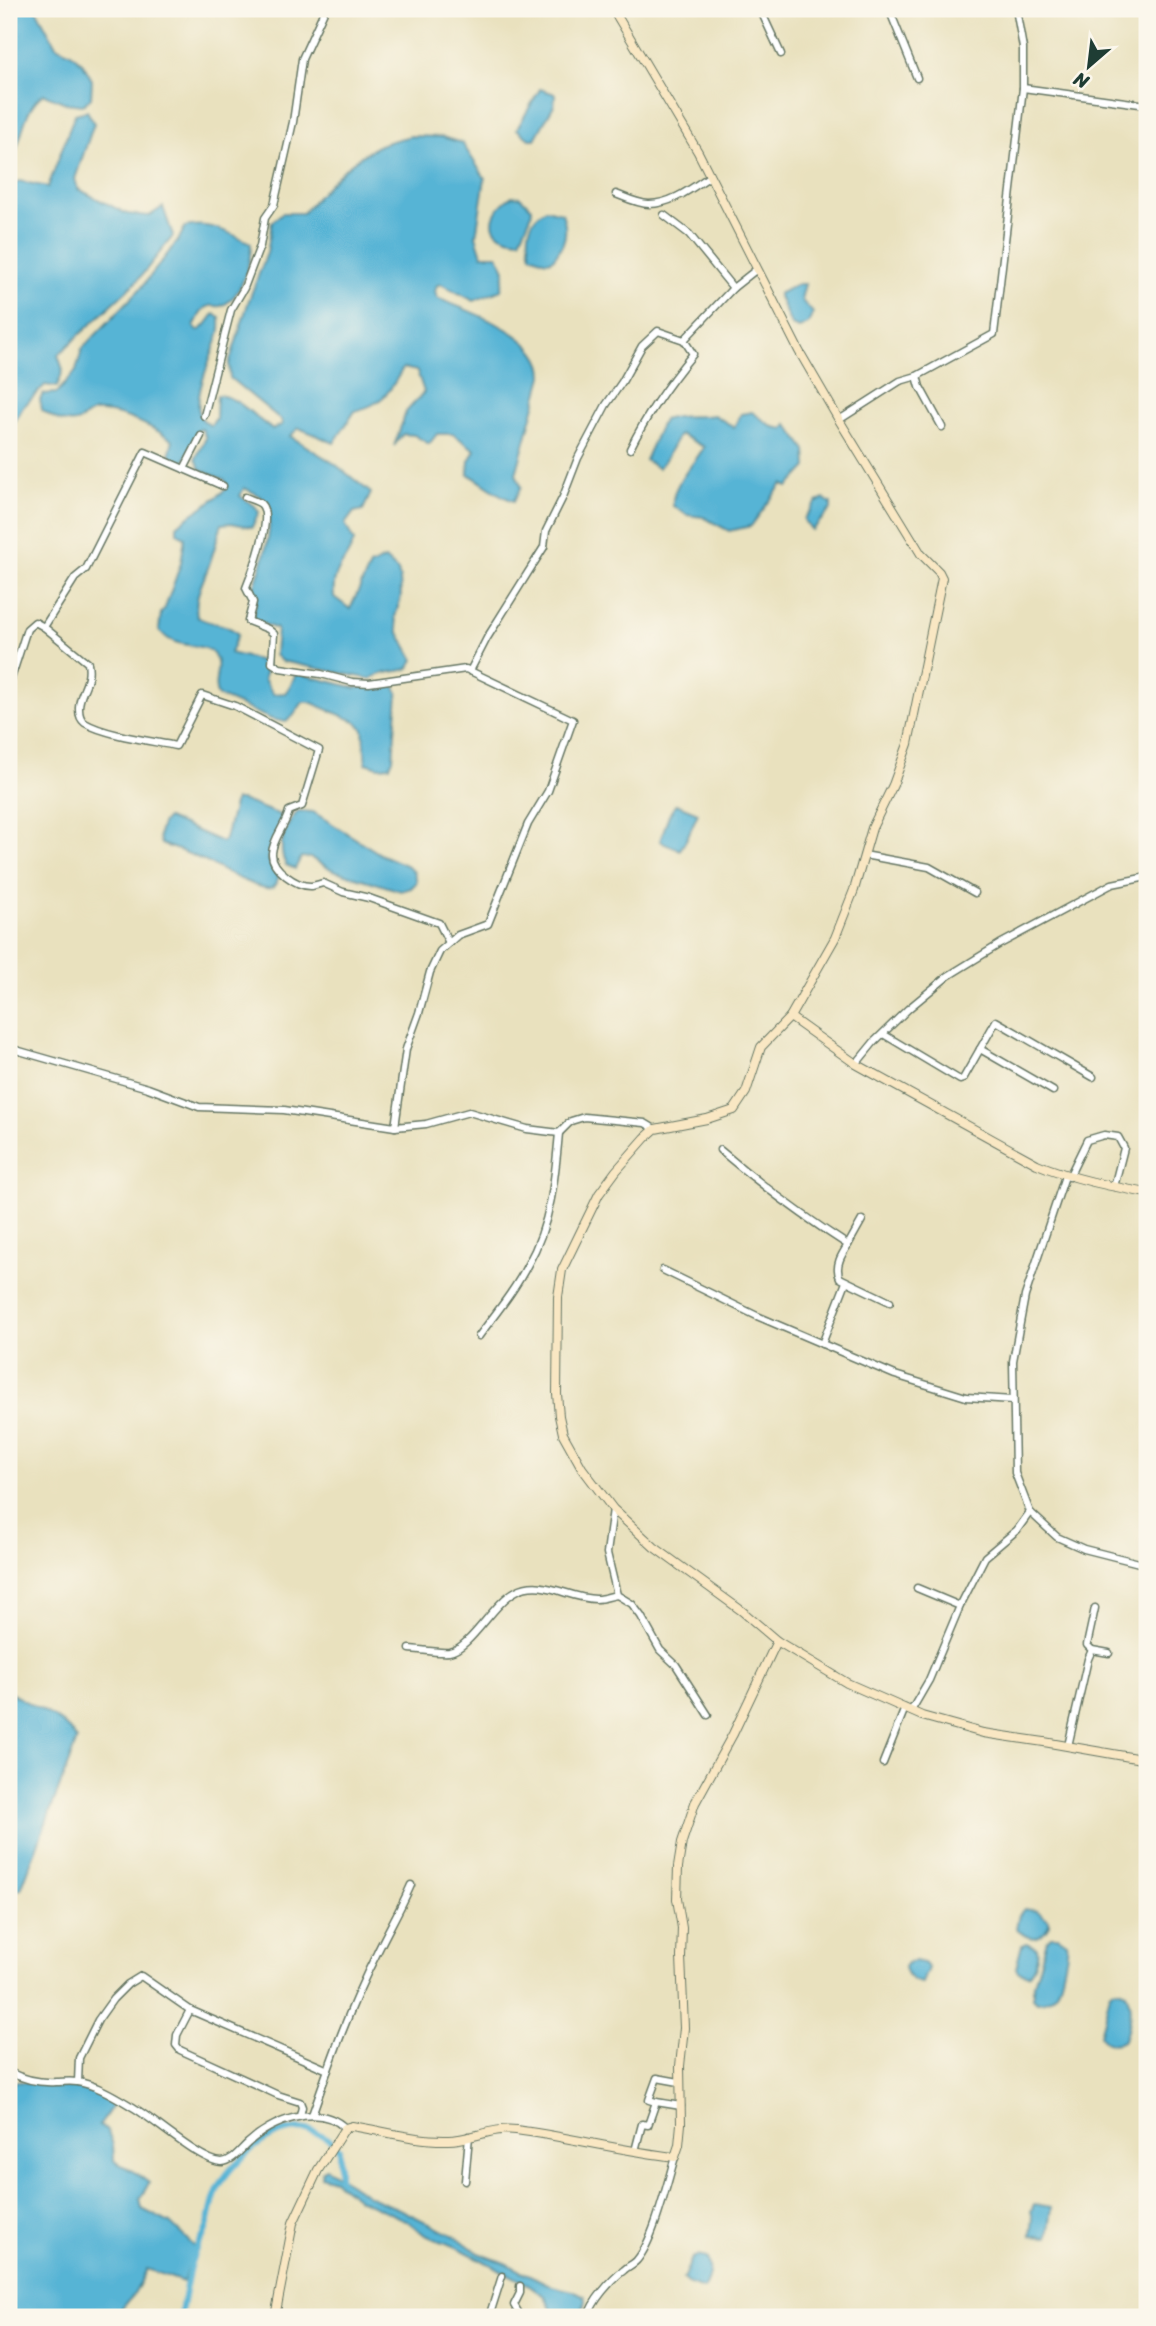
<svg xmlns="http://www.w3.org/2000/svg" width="1156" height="2326" font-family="Sriracha,sans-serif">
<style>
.water{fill:#56b4d5;stroke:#3a7884;stroke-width:2}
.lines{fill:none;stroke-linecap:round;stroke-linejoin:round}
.canal{stroke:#56b4d5;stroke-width:6}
.street-casing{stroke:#667664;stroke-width:9}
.secondary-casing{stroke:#667664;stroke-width:10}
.street{stroke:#fff;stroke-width:6}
.secondary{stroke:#f9e7c3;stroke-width:8}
</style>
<rect width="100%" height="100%" fill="#fbf7ec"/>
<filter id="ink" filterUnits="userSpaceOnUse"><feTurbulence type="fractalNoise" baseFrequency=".0143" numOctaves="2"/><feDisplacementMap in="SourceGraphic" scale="14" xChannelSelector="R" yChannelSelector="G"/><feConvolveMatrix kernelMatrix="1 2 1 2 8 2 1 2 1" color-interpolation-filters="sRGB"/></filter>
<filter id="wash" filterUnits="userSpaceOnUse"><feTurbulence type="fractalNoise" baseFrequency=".00686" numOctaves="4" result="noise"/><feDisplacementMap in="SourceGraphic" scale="28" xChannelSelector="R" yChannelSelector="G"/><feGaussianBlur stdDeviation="1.57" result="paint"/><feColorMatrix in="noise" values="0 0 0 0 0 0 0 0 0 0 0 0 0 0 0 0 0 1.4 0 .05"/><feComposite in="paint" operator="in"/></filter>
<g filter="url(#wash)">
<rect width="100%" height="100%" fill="#e9e1be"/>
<!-- water -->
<g class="water">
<path d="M 9,9 L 36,9 L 56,46 L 71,53 L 83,64 L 92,80 L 91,98 L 83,105 L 66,103 L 44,94 C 23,105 21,147 9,168 Z"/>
<polygon points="540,89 555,94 554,105 535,139 529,139 517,129"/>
<polygon points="87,111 94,123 75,179 78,189 127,214 149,216 163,207 173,236 137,281 58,355 63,370 57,387 45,385 23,407 9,432 9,185 12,186 19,181 48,187 75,114"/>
<path d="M 411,136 L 442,137 L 462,143 L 485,178 L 476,236 L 482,255 L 498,255 L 505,270 L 501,290 L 474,301 L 441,284 L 437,285 L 435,291 L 437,298 C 468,311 544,335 543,376 L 516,474 L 521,487 L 514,501 C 497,496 484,482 468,474 L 469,461 L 475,450 L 453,434 L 437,434 L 429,444 L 414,435 L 403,434 L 394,446 L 406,412 L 424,392 L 417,371 L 403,368 C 389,393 383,404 355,411 L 334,443 L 299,428 L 290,436 L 335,464 L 371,493 L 363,510 L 354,512 L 345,524 L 354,541 C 346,565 331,569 334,597 L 350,609 L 370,566 L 385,559 L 398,571 L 400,579 L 401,596 L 395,617 L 398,631 L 414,660 L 408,669 C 397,672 379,672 371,679 L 281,661 L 275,655 L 277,629 L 253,620 L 257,597 L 253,589 C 261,568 279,517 263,499 C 259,494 250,491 244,488 L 240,496 L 255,506 L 259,512 L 252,527 L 231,523 L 222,524 C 217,539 213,554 208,568 C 201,586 194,598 197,617 C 213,626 224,621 238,634 L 230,653 L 262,661 L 267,665 L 264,679 L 273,694 L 285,693 L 291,685 L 296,673 L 356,688 L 393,683 L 398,693 L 393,759 L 390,766 L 379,767 L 366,763 L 363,729 L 357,722 L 310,702 L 303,702 L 293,716 L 286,722 L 271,719 L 218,696 C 210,683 224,666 213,654 C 202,640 175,652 159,630 L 161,613 L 165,608 L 181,563 L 185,537 L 177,533 L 177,526 C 193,511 213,503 228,487 L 225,480 L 200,469 L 196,458 L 206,438 L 202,429 L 198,430 L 184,462 L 172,459 L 170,452 L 173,440 C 152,427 126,413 101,412 C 92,411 89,414 82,419 C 70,428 52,418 42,410 L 40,400 L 43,394 L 57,393 L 76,371 L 82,349 L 141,288 L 179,239 L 185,227 C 210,221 228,233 251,243 C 251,262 242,298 221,306 C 218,307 214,305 210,306 C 201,308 198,319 194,327 L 198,331 L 205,326 L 214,314 L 220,317 C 220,323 221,329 219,334 C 214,353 189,401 202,419 C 204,421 208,424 211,426 L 216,418 L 217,395 C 241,397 253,418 272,429 L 282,425 L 283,423 L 280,419 L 230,378 L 229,364 L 249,300 L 267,253 L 272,222 L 282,213 L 303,213 C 325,188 348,161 378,146 C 388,141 400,139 411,136 Z"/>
<path d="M 512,196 L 520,197 L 532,208 L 531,216 L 520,240 C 484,237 487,214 512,196 Z"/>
<path d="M 546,209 L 562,213 C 569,232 565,245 552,260 L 546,261 L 531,255 C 526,235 528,219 546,209 Z"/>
<path d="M 798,284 L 805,284 C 799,305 801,298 813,313 L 808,324 L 799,328 L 791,325 L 778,294 Z"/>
<path d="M 752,412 L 773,427 L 784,429 L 787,424 L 806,450 L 807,467 L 788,487 L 782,484 L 751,526 L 729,531 L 703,517 L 687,515 L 673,506 C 671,484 694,465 704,447 L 680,434 C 671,445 668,460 658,468 L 645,460 L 663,420 C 680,414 697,418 714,415 L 734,427 L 741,414 Z"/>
<polygon points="824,499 831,503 831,509 812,530 805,522 804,519 817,502"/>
<path d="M 235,800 L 241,800 L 283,816 C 281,832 266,843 269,861 C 271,866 276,870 279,875 C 277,881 276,887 270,888 C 258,891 212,864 198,858 C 186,852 174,849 161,844 C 157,836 160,824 167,818 L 222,842 L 225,839 Z"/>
<polygon points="676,804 698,813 687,838 680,850 660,841 669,815"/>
<path d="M 298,811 L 313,812 L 382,855 L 408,866 L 414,872 L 417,882 L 411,888 L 401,891 L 333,870 L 311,858 L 301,857 L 295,869 L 286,865 C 276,846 285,826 298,811 Z"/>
<path d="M 9,1692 C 31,1706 64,1717 77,1740 L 21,1889 L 9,1891 Z"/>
<path d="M 1024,1909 L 1037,1911 L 1049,1920 L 1049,1925 C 1040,1941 1029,1942 1016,1928 L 1019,1915 Z"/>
<path d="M 1051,1936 L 1058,1936 L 1067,1942 C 1069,1950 1061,1985 1057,1992 C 1052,1999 1045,2002 1037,2002 L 1033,1998 L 1033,1988 L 1047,1940 Z"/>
<path d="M 1026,1943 L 1037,1948 C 1039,1954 1034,1970 1028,1975 L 1019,1972 L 1016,1968 L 1022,1945 Z"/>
<path d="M 915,1961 L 923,1963 L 928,1968 L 922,1983 C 913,1982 906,1976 904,1967 L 907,1963 Z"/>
<path d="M 1118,1989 L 1126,1992 C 1133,2008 1129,2024 1124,2040 C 1118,2046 1105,2044 1100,2036 L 1110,1994 L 1112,1990 Z"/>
<polygon points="15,2081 90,2090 114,2103 99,2126 107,2129 113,2145 114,2161 136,2173 149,2183 140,2199 142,2209 170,2223 195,2247 183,2282 147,2269 135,2293 115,2317 9,2317 9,2090"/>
<polygon points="326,2168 370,2197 404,2211 460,2239 478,2253 505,2263 552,2286 577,2292 585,2296 586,2301 579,2317 555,2317 545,2296 520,2280 457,2247 425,2235 406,2220 358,2199 334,2180 321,2176 322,2170"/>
<polygon points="1034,2204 1052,2207 1048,2237 1031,2236 1033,2219 1031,2211"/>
<path d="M 697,2256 L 706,2258 C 712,2268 709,2279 703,2289 L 687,2283 L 683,2279 L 692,2258 Z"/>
</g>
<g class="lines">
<!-- canal -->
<path class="canal" d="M 180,2317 C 185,2295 187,2270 196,2249 C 198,2244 202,2240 204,2235 C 210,2222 211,2207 216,2194 C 225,2168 263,2134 291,2130 C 308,2127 327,2135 339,2148 L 339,2179 L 341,2181"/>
</g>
</g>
<g filter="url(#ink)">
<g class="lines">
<defs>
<g id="street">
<polyline points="760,9 781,54"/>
<polyline points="889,9 917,78"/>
<polyline points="1016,10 1027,9"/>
<polyline points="1023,88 1147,105"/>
<path d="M 616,194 C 626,198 639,204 649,204 C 672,204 692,188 710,176"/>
<polyline points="664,215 689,234 733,288"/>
<polyline points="684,340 733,288 757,269"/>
<polyline points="917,376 920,387 942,427"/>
<polyline points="204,416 231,310 244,288 260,246 265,218 274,205 293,122 302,59 325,9"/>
<polyline points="839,420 900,381 917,376 994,334 1023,88 1023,48 1016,9"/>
<polyline points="184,469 201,436"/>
<polyline points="44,627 75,578 86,569 145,452 223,486"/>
<path d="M 470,671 L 487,638 L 544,547 L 546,531 L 563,497 L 578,458 L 606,405 L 622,382 L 642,346 L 658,331 L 684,340 L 693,354 C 668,384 647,414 630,449"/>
<path d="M 9,685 L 27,629 L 35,622 L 44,627 L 88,663 C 92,684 78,693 79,709 C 79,715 81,720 85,723 C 105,735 152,741 176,746 L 202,695 L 235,706 L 319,750 L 302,806 L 289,811 C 286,825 273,838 272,853 C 271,869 297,887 312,886 C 316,885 320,884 323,883 L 343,892 L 369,898 L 439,923 L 449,943"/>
<polyline points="864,855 929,867 975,893"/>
<polyline points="9,1024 10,1048"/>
<polyline points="883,1034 960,1080 963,1079 996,1021 1093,1077"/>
<path d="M 9,1048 L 148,1088 L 199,1107 L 284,1110 L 395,1127 L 406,1049 L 419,1013 L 430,972 L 440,951 L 458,935 L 488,924 L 528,824 L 548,791 L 573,720 L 466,669 L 369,683 L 352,682 L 321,674 L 280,668 L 272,663 L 274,634 L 268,629 L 248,621 L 253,602 L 246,588 C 252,573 274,517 261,504 C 257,501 249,499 245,497"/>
<polyline points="980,1049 1053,1091"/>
<polyline points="856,1064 874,1042 908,1009 948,976 1000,944 1112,884 1147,877"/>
<polyline points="395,1127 426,1124 469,1112 527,1129 559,1133 571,1121 584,1117 645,1123 655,1129"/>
<path d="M 720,1150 C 761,1185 803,1216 848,1245 C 842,1254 834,1266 840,1278 L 890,1302"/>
<polyline points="1069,1177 1087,1140 1104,1135 1118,1137 1124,1148 1114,1187"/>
<polyline points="848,1245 862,1220"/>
<polyline points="663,1270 757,1316 895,1375 966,1397 1013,1400"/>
<path d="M 479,1336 C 496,1313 515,1290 528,1264 C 551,1224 555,1178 559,1133"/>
<polyline points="822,1344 846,1282"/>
<polyline points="613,1509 607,1553 617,1595 632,1604 641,1616 660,1650 676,1665 708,1715"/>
<polyline points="1030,1512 1057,1537 1084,1549 1147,1565"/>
<polyline points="960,1606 985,1557 1017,1530 1030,1512 1015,1473 1013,1361 1025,1296 1065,1176"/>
<path d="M 410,1649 C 422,1650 437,1653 449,1652 C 470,1649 493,1603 516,1591 C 542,1577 569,1599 596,1599 C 603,1599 610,1596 617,1595"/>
<polyline points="1092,1650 1087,1645 1095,1608"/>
<polyline points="911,1711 929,1680 960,1606 917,1588"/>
<polyline points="1068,1746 1088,1659 1092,1650 1109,1653"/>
<polyline points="883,1763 905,1708"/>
<polyline points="190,2010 177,2035 176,2045 180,2050 278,2095 300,2102 302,2107 300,2116"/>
<path d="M 9,2072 C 23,2079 40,2083 56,2082 C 63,2082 70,2081 77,2082 C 95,2084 116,2097 131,2106 C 153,2118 201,2162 222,2162 C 233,2161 240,2150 248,2143 C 271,2121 318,2102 345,2128"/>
<polyline points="78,2082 79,2058 98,2020 113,1999 128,1984 141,1976 190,2010 328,2070"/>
<polyline points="656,2102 649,2100 657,2078 679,2082"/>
<path d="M 312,2115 C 331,2060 351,2004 377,1953 C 388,1930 401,1908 411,1885"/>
<polyline points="635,2151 642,2124 648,2125 656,2102 681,2106"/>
<polyline points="465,2181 469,2136"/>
<polyline points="520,2286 520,2293 514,2305 521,2317"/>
<polyline points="489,2317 502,2276"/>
<path d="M 588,2317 C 592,2301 611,2280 624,2270 C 628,2266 634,2264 637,2260 C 654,2240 667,2183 675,2157"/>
</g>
<g id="secondary">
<polyline points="613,9 698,152 799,351 839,420 921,554 939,572 942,578 908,744 893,785 872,828 854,890 835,938 790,1017 761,1047 746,1092 734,1110 707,1119 655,1129 645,1138 616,1171 599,1194 562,1270 558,1297 557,1394 559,1416 563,1434 582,1468 613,1509 654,1547 742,1611 777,1641 847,1683 922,1716 983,1733 1044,1742 1147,1760"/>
<path d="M 790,1017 L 856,1064 L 1037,1164 C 1073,1179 1109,1186 1147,1193"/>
<path d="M 275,2317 L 293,2223 L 318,2170 L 345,2128 L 352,2126 C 384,2131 416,2141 448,2140 C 471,2140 492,2127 516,2130 C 569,2137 622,2151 675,2157 L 679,2145 L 681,2124 L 680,2066 L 684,2028 L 681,1957 L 682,1928 L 677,1899 L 678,1867 L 682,1842 L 695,1803 L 733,1734 L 777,1641"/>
</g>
</defs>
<!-- street casing -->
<use href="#street" class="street-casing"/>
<!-- secondary casing -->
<use href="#secondary" class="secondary-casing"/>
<!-- street -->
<use href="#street" class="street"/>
<!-- secondary -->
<use href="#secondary" class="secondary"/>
</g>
</g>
<!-- margin -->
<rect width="1156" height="2326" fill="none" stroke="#fbf7ec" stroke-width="35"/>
<!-- north arrow -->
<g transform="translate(1089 66) rotate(208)" stroke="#fbf7ec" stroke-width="5" paint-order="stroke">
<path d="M0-5L12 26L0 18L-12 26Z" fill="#1f3d34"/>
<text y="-10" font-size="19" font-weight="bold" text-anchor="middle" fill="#1f3d34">N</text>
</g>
</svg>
